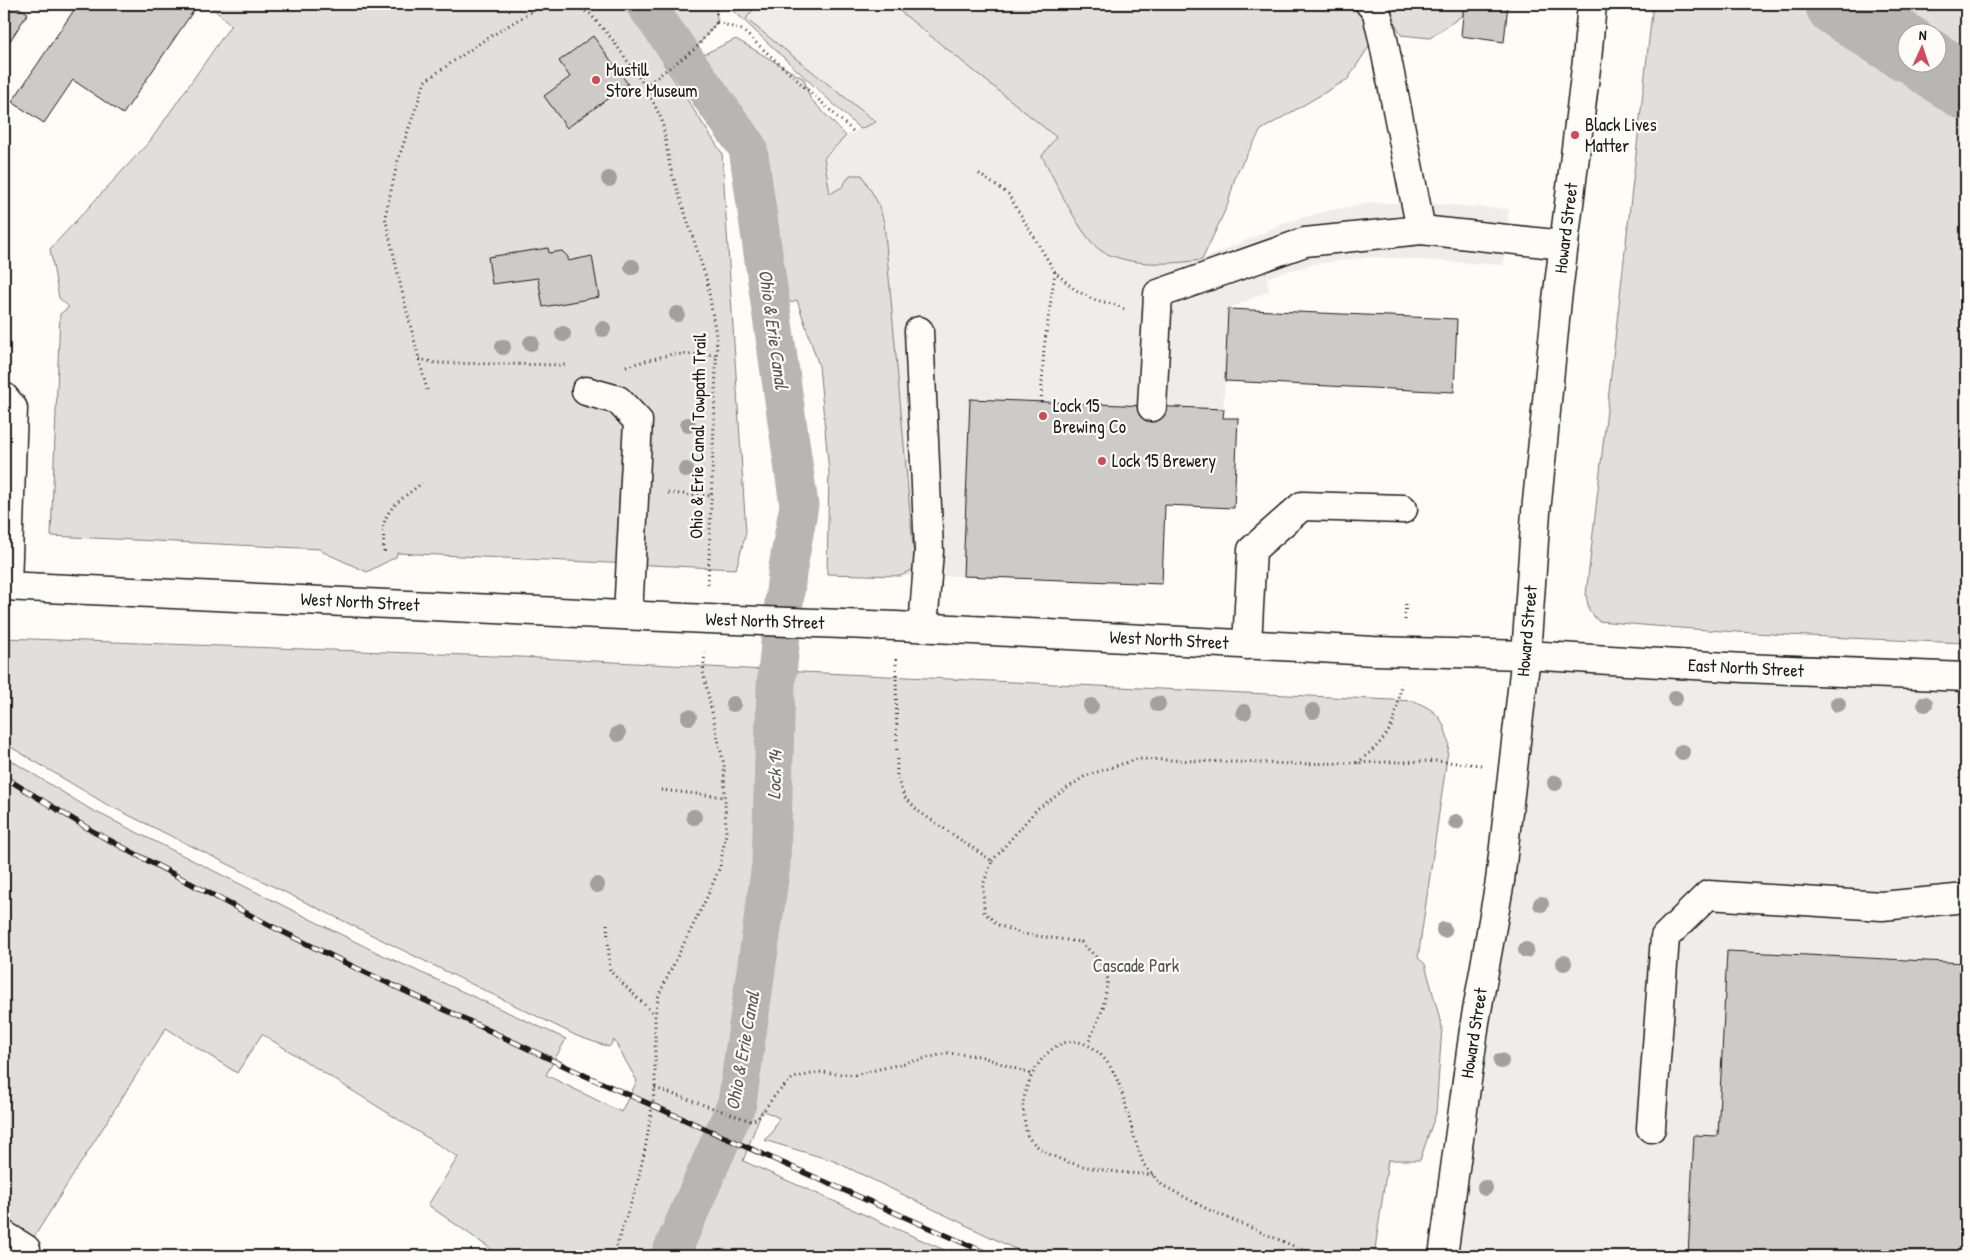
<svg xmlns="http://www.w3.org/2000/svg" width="1970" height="1260" font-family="'Patrick Hand',sans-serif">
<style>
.built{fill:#eeede9}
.green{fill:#e0dfdb;stroke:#7e7e7c;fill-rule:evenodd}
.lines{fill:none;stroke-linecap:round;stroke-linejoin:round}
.canal{stroke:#b7b6b2;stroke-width:39}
.river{stroke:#b7b6b2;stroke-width:66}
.building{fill:#cccbc8;stroke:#1c1c1c}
.minor-casing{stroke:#1c1c1c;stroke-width:31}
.major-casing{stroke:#1c1c1c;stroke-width:31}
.path{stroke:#1c1c1c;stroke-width:3;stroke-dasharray:1 4;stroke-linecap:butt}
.minor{stroke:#fdfcf7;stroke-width:28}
.major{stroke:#fdfcf7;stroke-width:28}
.rail-casing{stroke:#1c1c1c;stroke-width:5.5}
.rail{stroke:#fdfcf7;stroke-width:4;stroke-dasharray:11;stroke-linecap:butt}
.tree{fill:#a2a19e}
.poi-dot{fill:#d1495b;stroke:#fdfcf7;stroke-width:2}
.labels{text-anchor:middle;stroke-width:4.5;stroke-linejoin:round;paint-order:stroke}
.poi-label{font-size:18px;fill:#1c1c1c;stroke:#fdfcf7;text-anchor:start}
.street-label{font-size:18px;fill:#1c1c1c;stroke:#fdfcf7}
.park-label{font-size:18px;fill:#575655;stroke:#fdfcf7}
.water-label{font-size:19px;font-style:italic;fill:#5a5a58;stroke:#fdfcf7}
</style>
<rect width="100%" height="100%" fill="#fdfcf7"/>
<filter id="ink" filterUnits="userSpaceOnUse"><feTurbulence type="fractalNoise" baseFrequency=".02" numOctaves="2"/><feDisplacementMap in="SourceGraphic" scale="10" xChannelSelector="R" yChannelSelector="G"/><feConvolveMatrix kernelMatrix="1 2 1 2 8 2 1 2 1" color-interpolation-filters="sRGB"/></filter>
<g filter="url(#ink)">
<!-- built -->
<g class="built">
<polygon points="757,4 891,4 1056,137 1202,260 1287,222 1326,211 1370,203 1419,203 1509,209 1503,265 1372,257 1314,264 1267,277 1269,291 1228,309 1223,418 1238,418 1234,508 1165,505 1162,584 963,576 901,576 915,568 850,175 842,187 830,195 824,158 846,136 876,122 746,19"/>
<polygon points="1526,655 1966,677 1966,1256 1443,1256"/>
</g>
<!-- green -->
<g class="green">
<polygon points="208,4 716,4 717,22 696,48 663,63 722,153 746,533 736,569 397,553 396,557 367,572 321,551 321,549 51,536 60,314 69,307 59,298 50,249 150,141 231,25"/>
<polygon points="723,4 757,4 746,19 876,122 860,129 737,14"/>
<path d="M 891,4 L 1347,4 L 1380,29 L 1348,79 L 1261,130 L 1236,174 L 1228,204 L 1202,260 C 1170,264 1134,267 1103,252 C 1082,241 1054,178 1042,156 L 1056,137 Z"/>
<polygon points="1386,4 1464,4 1463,15 1430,38 1401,35"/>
<path d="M 1653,4 L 1966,4 L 1966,643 C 1843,638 1721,633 1598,621 L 1589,610 L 1586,595 ZM 1908,32 L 1938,32 L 1938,62 L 1908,62 Z"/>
<polygon points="736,39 804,79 810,98 846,136 824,158 830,194 842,187 850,175 862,175 878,203 884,222 915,568 901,576 827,574 829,472 819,366 797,300 792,303 757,274 742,225 748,192 723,128 697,90 702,55"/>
<path d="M 4,638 L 520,657 L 802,672 L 1414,701 C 1439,712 1443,718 1449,744 L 1418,958 L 1425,964 L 1442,1027 L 1436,1113 L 1420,1160 L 1388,1160 L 1374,1256 L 1036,1256 L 1013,1248 L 834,1161 L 764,1140 L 772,1133 L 779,1118 L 762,1110 L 743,1161 L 958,1256 L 501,1256 L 428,1205 L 458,1157 L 262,1034 L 237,1073 L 166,1028 L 22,1256 L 4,1256 L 4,756 L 90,809 L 376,952 L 566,1039 L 546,1075 L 621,1112 L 637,1081 L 614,1040 L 609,1047 L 577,1036 L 106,804 L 4,743 Z"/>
</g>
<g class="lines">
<!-- canal -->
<polyline class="canal" points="645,4 748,148 799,505 787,573 776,685 771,865 737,1103 670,1256"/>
<!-- river -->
<g class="river">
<polyline points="1838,4 1908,49"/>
<polyline points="1928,62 1966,87"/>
</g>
</g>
<!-- building -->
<g class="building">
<polygon points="4,4 12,4 28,13 4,50"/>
<polygon points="78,4 185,4 194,10 123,114 73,80 44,123 12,102"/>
<polygon points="1464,4 1508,4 1504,42 1461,36"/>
<polygon points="593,36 628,84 567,128 544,96 570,77 559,61"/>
<polygon points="548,248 549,253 562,251 568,257 568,261 592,256 599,297 543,307 538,278 492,284 488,257"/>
<polygon points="1228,309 1457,319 1454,392 1225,381"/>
<polygon points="970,399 1224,409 1223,418 1238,418 1234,508 1165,505 1162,584 963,576"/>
<polygon points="1727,951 1966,963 1966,1256 1688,1256 1694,1135 1718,1136"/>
</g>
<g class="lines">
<defs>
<g id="minor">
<polyline points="1370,4 1376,9 1383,39 1421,230"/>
<polyline points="919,331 929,551 923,627"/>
<polyline points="586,391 618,400 638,421 628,615"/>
<polyline points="4,397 13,408 7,586"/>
<polyline points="1152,407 1158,294 1305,242 1421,230 1564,245"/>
<polyline points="4,586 707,619 896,626 1374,651 1526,655 1744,668 1966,677"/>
<polyline points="1247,645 1252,550 1302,506 1403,509"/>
<polyline points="1651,1128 1665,937 1708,895 1882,906 1966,898"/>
<polyline points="4,1235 26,1249"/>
</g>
<polyline id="major" points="1443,1256 1475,1022 1500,881 1526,655 1536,512 1557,300 1587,60 1592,4"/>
</defs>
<!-- minor casing -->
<use href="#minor" class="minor-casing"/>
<!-- major casing -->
<use href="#major" class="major-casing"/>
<!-- path -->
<g class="path">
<polyline points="572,4 590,14 612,39 645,86 662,120 670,167 707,281 717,341 708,586"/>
<polyline points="717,22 742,30 854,132"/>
<polyline points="645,86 696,48 717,22 716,4"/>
<polyline points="979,174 1008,194 1055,272 1074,289 1092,299 1116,305 1124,309"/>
<polyline points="419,359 436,363 565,365"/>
<polyline points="626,366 672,354 717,355"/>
<polyline points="427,390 404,300 385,217 398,160 425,81 483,41 544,4"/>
<polyline points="1041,402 1044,348 1055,272"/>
<polyline points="668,493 711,496"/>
<path d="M 384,552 C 384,543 383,533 384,524 C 387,506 409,494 422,483"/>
<polyline points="1405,620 1406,600"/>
<polyline points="896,659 897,778 904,796 918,811 992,861 983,885 984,912 998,925 1023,934 1081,942 1099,960 1108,979 1103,1008 1088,1044"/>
<path d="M 1357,763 C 1389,738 1397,725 1401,683"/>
<polyline points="661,790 725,797"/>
<polyline points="992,861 1037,809 1085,776 1137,759 1297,764 1436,761 1481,765"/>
<polyline points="607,924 610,971 655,1015"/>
<polyline points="655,1088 751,1121 758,1118 776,1094 793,1078 821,1072 854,1075 948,1053 980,1056 1033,1075"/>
<path d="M 1153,1175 C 1117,1172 1054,1169 1029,1138 C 1026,1135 1026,1129 1025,1124 C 1024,1115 1022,1106 1024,1098 C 1032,1060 1066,1019 1102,1056 C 1121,1076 1126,1108 1133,1133 C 1136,1144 1140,1154 1144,1165 L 1162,1185 L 1207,1209 L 1303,1250 L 1339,1256"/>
<polyline points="613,1256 637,1185 646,1144 655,1088 655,1015 659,994 707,897 720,867 726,833 724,765 703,672 705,652"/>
</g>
<!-- minor -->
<use href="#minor" class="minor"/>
<!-- major -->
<use href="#major" class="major"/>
<defs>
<polyline id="rail" points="4,777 94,832 269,925 356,968 586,1076 993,1256"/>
</defs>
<!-- rail casing -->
<use href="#rail" class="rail-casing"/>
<!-- rail -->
<use href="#rail" class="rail"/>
</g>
<!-- trees -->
<g class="tree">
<circle cx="609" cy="179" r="8"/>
<circle cx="632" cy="267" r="8"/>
<circle cx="677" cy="314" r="8"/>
<circle cx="603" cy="329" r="8"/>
<circle cx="563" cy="334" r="8"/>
<circle cx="531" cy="343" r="8"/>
<circle cx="503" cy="347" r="8"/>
<circle cx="688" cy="425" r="8"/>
<circle cx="686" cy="470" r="8"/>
<circle cx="1675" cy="698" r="8"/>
<circle cx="733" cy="704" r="8"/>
<circle cx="1158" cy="704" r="8"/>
<circle cx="1838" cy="704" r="8"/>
<circle cx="1925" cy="704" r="8"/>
<circle cx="1091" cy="706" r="8"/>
<circle cx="1313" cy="711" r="8"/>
<circle cx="1244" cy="712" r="8"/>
<circle cx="689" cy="717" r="8"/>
<circle cx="618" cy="734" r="8"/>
<circle cx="1682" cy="752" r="8"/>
<circle cx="1555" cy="783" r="8"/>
<circle cx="694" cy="817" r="8"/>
<circle cx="1456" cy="822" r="8"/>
<circle cx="597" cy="885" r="8"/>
<circle cx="1541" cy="904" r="8"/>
<circle cx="1444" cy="930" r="8"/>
<circle cx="1526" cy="950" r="8"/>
<circle cx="1564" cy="963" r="8"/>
<circle cx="1501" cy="1061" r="8"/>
<circle cx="1485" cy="1188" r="8"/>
</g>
</g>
<!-- markers -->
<g class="poi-dot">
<circle cx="596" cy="80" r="5"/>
<circle cx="1575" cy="135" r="5"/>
<circle cx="1043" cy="416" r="5"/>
<circle cx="1102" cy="461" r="5"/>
</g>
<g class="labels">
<!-- poi labels -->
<g class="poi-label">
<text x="606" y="76">Mustill<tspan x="606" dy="21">Store Museum</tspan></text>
<text x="1585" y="131">Black Lives<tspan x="1585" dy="21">Matter</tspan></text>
<text x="1053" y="412">Lock 15<tspan x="1053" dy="21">Brewing Co</tspan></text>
<text x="1112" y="467">Lock 15 Brewery</text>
</g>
<!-- street labels -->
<g class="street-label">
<text transform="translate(1566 228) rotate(-83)" y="6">Howard Street</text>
<text transform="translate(698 436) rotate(-89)" y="6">Ohio &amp; Erie Canal Towpath Trail</text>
<text transform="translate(360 602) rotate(3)" y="6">West North Street</text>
<text transform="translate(765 621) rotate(2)" y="6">West North Street</text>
<text transform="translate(1527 631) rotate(-85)" y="6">Howard Street</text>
<text transform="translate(1169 640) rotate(3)" y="6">West North Street</text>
<text transform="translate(1746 668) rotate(3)" y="6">East North Street</text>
<text transform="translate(1474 1033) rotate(-81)" y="6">Howard Street</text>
</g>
<!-- park labels -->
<g class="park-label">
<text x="1136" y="972">Cascade Park</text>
</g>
<!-- water labels -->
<g class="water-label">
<text transform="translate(774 329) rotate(82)" y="7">Ohio &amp; Erie Canal</text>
<text transform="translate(774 775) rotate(-88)" y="7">Lock 14</text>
<text transform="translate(742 1051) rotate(-80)" y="7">Ohio &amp; Erie Canal</text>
</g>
</g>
<!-- margin -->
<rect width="1970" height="1260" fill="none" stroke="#fdfcf7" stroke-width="20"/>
<rect x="10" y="10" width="1950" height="1240" fill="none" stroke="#1c1c1c" stroke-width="2" filter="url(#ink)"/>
<!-- north arrow -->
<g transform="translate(1922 48) rotate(3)"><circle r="24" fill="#fdfcf7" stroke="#a3a29f"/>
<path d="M0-4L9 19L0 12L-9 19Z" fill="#d1495b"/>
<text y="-8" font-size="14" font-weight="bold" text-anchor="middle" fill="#1c1c1c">N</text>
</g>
</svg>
